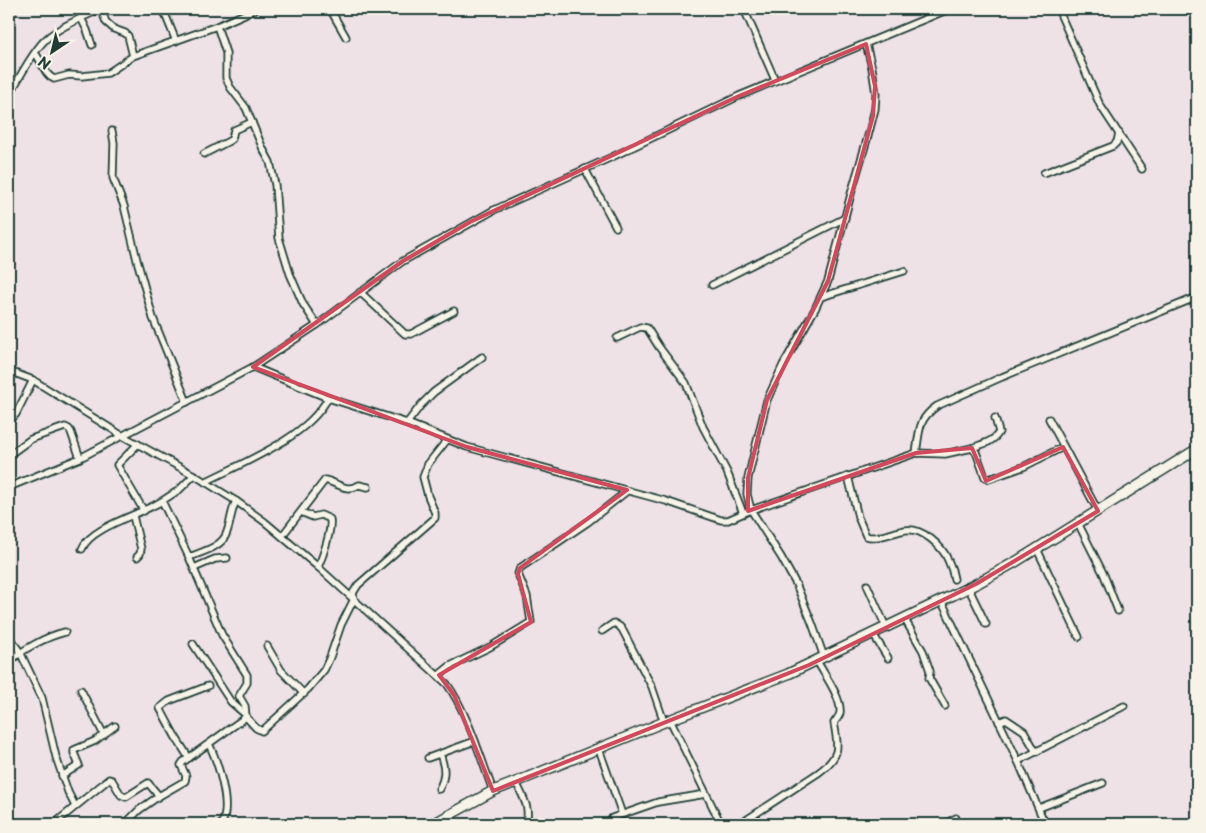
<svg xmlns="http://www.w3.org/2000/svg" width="1206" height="833" font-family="'Playpen Sans',sans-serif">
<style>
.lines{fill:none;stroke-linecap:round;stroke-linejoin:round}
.street-casing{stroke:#1f3d34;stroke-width:9}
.secondary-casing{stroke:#1f3d34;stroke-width:12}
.street{stroke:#f7f3e8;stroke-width:5.5}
.secondary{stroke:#f7f3e8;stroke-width:9}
.marked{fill:none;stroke:#d1495b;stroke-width:4;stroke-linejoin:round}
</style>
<rect width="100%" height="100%" fill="#eee2e7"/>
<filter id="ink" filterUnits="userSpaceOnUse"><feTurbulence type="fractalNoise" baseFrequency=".02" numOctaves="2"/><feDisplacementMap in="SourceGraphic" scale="10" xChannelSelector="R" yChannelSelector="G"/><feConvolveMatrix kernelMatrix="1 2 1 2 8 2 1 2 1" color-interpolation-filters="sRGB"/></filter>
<g filter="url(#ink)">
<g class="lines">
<defs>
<g id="street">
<polyline points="101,9 106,22 114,29 125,33 128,36 133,56"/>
<polyline points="163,9 176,41"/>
<polyline points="256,9 217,26 226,53 226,78 230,87 246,108 263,149 270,162 275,185 279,238 290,274 303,304 317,325"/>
<polyline points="330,9 346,37"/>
<polyline points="744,9 775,80"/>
<polyline points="1058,9 1100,105 1142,169"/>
<polyline points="9,20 13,9"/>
<polyline points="92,45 87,30 81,18 101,9"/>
<path d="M 35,53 C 42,61 44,75 54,79 L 69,75 L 82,76 L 108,73 L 133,56 L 217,26"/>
<path d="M 9,95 C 20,78 30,55 45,40 C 55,30 69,24 81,18"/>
<polyline points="112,131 114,143 113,178 124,206 137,260 153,318 187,402"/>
<polyline points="204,154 229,141 232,139 234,130 252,122"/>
<polyline points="585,169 616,227"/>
<polyline points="1044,173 1113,146 1117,142 1119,133"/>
<polyline points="712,285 845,218"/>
<polyline points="360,292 405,334 411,334 454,311"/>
<polyline points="821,297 904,271"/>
<polyline points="617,338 640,327 647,328 659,347 686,383 703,427 727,472 743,513"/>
<polyline points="253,367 328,398 407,423 467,447 666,501 721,520 728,520 751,510 916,453 945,454 972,448 976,452 985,477 989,479 1023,467 1063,447"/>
<path d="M 9,371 L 33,380 L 123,436 L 194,475 L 236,501 L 265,522 L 318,567 L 447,684 C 467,712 481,758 493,791"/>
<polyline points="1049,419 1098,511"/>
<polyline points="9,422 16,414 33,380"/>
<polyline points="407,423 421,405 434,392 482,357"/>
<polyline points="138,444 117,465 144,511"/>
<path d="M 972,448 C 982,444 994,442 999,432 L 995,418"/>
<path d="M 916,453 C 920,431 917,420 937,406 L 1002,377 L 1197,297"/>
<polyline points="9,455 31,439 65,427 69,429 71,432 80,458"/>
<polyline points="194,475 179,490 162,501 189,557 222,635 247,675 247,683 239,696 245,706 246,717"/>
<path d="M 848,476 L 858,517 L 866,536 C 878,540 893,532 905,530 C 922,527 942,546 948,560 C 951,566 953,573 954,579"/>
<path d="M 205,482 C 244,462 307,438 328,398"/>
<polyline points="9,487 80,458 253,367 317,325 403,261 494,210 612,157 739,96 949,9"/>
<path d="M 301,512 L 313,517 L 321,515 L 330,519 C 332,530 323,556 318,567"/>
<polyline points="133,516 141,549 140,554 137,557"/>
<polyline points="1078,523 1104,575 1118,611"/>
<path d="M 282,536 L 325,480 C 338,483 346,493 359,485 L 368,487"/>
<path d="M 82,549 C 90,527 142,514 162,501"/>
<polyline points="1037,549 1079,637"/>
<path d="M 189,557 C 202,552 223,547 227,532 C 231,521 231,511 236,501"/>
<polyline points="194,568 215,559 227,558"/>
<polyline points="867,585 886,627"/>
<polyline points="968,587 986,624"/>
<polyline points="941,600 1018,761 1045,824"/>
<polyline points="904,618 923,651 930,671 929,678 945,706"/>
<polyline points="602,631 614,623 619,626 622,629 652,687 664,722"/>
<polyline points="873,634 888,658"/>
<polyline points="9,637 20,652 42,698 56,757 68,792 75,806"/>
<polyline points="193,644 231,702 246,715"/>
<polyline points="267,646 281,670 304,694"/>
<polyline points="824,657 812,623 796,584 781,557 751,510 747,494 748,478 767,400 783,365 815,309 828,281 851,194 868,136 875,109 876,94 872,68 866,44"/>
<path d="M 9,663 C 20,650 48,636 65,632"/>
<polyline points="439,675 450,666 490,647 531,622 527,596 518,574 520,568 588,522 627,491"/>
<polyline points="81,690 104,735"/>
<polyline points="670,720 721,824"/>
<polyline points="999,722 1006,719 1024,731 1036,752"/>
<path d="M 209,744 C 217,760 233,808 221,824"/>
<polyline points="599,749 622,814"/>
<polyline points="189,758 175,736 160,708 169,701 208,686"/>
<polyline points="428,758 475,741"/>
<polyline points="1018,761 1124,706"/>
<polyline points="62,776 79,765 74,753 74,750 95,741 115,726"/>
<path d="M 516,782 C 522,795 532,810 525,824"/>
<path d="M 439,789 C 446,776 445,768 440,754"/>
<polyline points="159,796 185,781 186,776 181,765 183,762 246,717 256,728 262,731 308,689 324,670 330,657 341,625 354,599 353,593 358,585 435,518 435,513 428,496 423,477 428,464 447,440"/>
<polyline points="1039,808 1103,783"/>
<polyline points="54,824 109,779 112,780 121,795 126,797 148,783 159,796 139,810 125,824"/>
<polyline points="611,824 611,820 612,818 658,802 706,794"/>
<path d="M 740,824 L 818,773 C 840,757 839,749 834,723 C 836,720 839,717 840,713 C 842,698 824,674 817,661"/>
<polyline points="945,824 956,818"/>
<polyline points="1031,824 1043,819"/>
</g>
<polyline id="secondary" points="433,824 493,791 516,782 664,722 788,674 976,584 1017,561 1197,449"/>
</defs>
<!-- street casing -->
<use href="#street" class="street-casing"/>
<!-- secondary casing -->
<use href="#secondary" class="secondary-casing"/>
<!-- street -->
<use href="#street" class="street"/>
<!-- secondary -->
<use href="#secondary" class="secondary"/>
</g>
</g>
<!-- marked area -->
<path class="marked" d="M 866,44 L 875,86 L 873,116 L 828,281 L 767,400 L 748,478 L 748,511 L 916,453 L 972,448 L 986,481 L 1063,447 L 1098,511 L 976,584 L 809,665 L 493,791 L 454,695 L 439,675 L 531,622 L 518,574 L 520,568 L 627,490 L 467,447 L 253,367 L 403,261 L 470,222 L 739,96 Z"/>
<!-- margin -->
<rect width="1206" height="833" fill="none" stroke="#f7f3e8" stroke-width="30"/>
<rect x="15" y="15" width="1176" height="803" fill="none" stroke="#1f3d34" stroke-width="2" filter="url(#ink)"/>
<!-- north arrow -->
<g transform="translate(52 52) rotate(215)" stroke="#f7f3e8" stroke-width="4" paint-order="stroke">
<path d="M0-4L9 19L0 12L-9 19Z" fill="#1f3d34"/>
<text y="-8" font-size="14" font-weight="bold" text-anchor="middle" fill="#1f3d34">N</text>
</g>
</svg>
